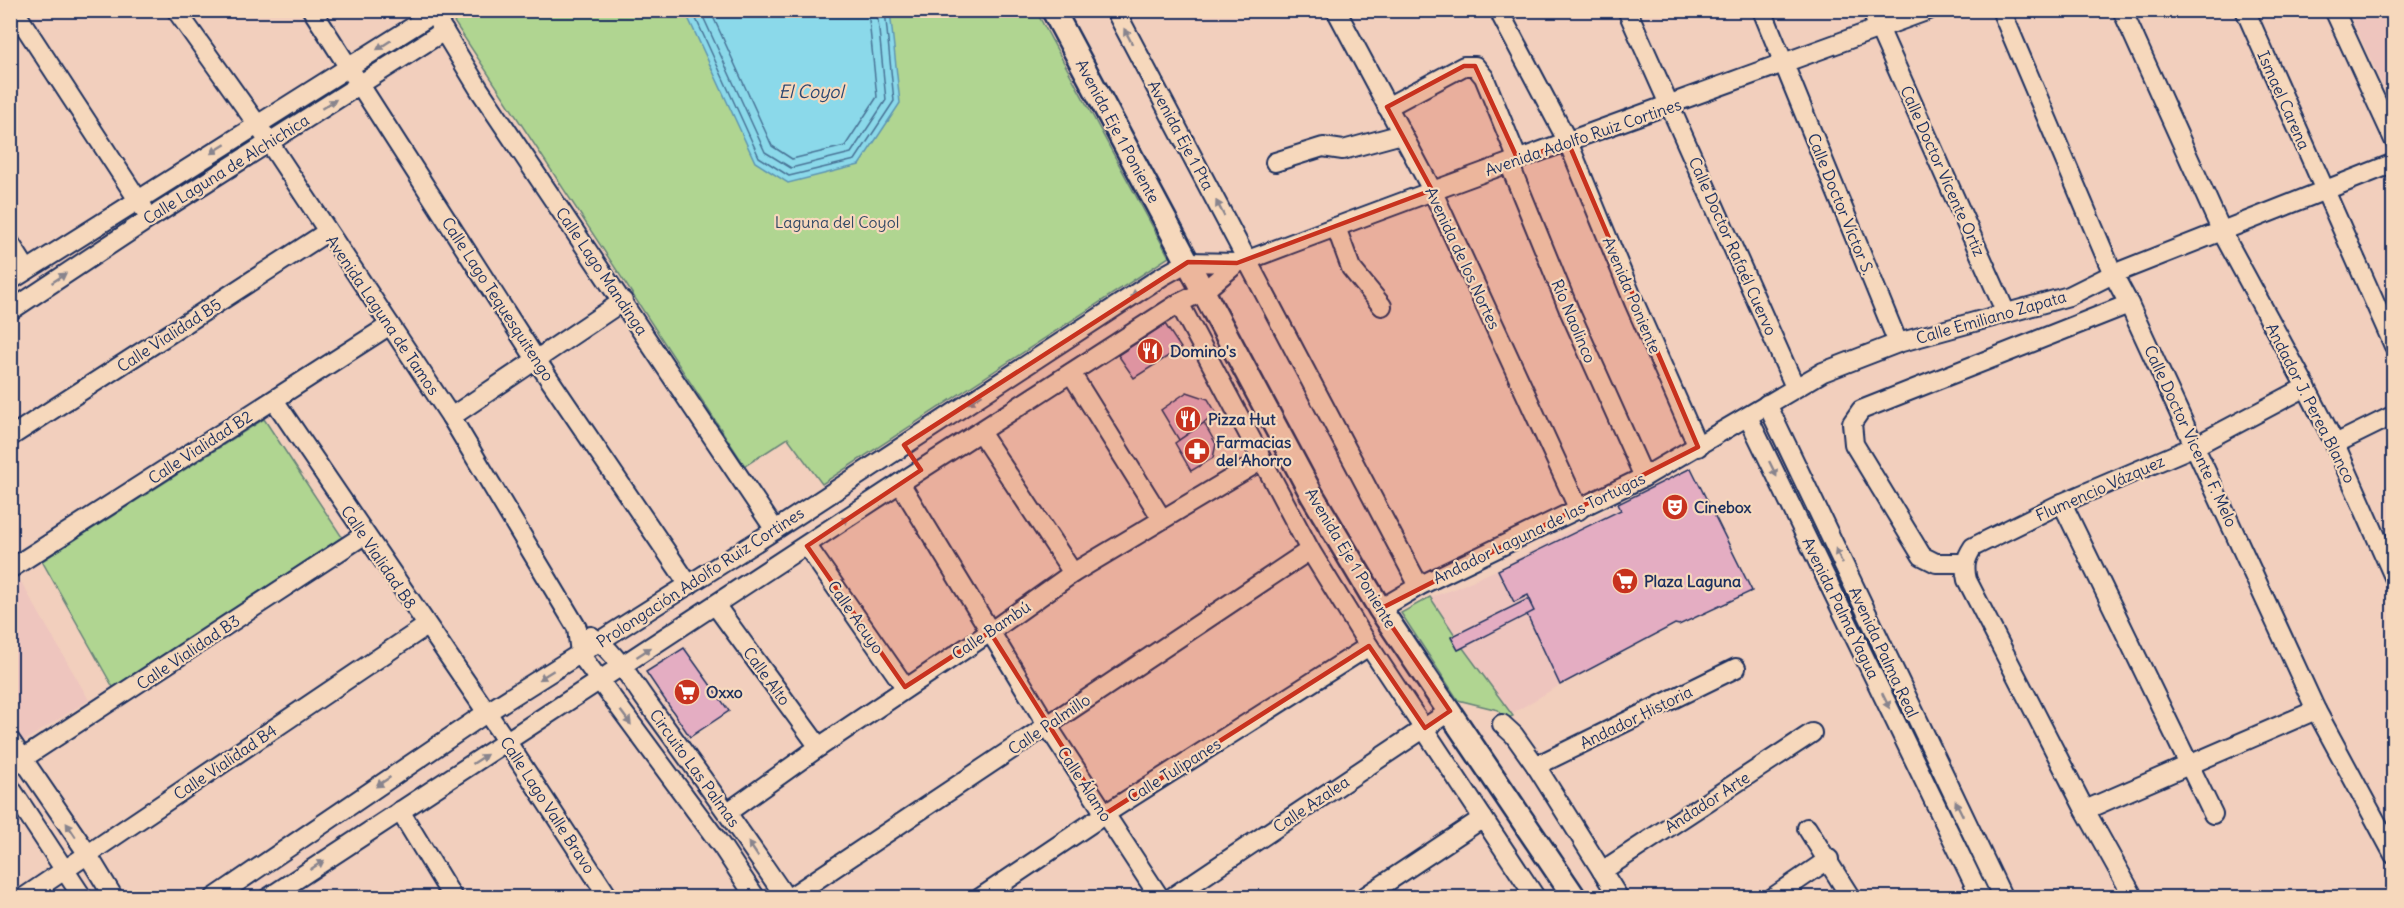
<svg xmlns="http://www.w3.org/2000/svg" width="2404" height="908" font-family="Delius,sans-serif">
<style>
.built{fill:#eec5be}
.green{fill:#b0d591;stroke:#668278;stroke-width:1.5}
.water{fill:#8bd9ea;stroke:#5e95b2;stroke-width:1.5}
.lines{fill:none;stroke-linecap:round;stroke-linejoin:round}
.shore{stroke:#487396;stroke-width:1.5}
.building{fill:#e4adc2;stroke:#1b2f5e;stroke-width:1.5}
.minor-casing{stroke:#1b2f5e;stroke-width:22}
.major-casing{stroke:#1b2f5e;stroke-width:27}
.minor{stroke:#f6d8bc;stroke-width:18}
.major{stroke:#f6d8bc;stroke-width:22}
.oneway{fill:#88848d}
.marked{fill:#c8321e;fill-opacity:0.2;stroke:#c8321e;stroke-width:4.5;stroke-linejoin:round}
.labels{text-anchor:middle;stroke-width:4.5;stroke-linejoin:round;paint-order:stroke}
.street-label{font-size:16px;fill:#1b2f5e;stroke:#f6d8bc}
.park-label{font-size:16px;fill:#314866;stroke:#f6d8bc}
.poi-label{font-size:16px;font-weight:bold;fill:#1b2f5e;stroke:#f6d8bc;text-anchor:start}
.water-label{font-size:18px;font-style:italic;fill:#2c4873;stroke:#f6d8bc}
</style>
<rect width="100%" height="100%" fill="#f2cfbd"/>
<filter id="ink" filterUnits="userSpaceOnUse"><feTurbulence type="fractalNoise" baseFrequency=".0167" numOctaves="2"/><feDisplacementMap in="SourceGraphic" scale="12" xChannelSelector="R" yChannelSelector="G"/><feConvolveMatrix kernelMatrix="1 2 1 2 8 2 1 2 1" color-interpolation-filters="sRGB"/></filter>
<g filter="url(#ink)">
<!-- built -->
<g class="built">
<polygon points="2348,11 2393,11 2393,107"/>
<polygon points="1691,468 1752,591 1679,625 1675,624 1560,685 1511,714 1513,716 1505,719 1498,710 1458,700 1401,613 1430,597 1452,590 1496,570 1618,504"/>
<polygon points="20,580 89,700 21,743 11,727 11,586"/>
</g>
<!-- green -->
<g class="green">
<polygon points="447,11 1036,11 1169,257 822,484 788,438 745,466"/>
<polygon points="264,419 342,537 114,689 42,561"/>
<polygon points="1430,597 1455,635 1451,638 1458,650 1463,648 1513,716 1505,719 1498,710 1458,700 1401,613"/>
</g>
<!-- water -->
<polygon class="water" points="685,11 890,11 900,103 859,165 788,183 755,162"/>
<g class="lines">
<!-- shore -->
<g class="shore">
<polyline points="692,10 759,157 789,176 855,160 894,101 885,10"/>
<polyline points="700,10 765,152 791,168 851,153 886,100 877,10"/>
<polyline points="710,10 772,146 792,159 845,146 877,97 868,10"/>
</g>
</g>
<!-- building -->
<g class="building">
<polygon points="1165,324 1181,348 1134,378 1118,355"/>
<polygon points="1187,392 1208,399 1217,414 1179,440 1161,410"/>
<polygon points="1204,423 1216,444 1213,458 1191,471 1175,443"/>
<polygon points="1691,468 1752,591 1679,625 1675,624 1560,685 1524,608 1532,604 1528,595 1514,602 1498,570 1621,510 1618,504"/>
<polygon points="1528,599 1534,611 1458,650 1451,637"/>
<polygon points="684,648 729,711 690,737 646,672"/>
</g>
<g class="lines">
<defs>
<g id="minor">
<polyline points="14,10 144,209"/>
<polyline points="176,10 257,124 451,417 577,628 580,654 723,848 756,898"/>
<polyline points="312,10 537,361 689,585"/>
<polyline points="431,10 479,89 775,530"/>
<polyline points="1115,10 1419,586"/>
<polyline points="1336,10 1432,190 1579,510"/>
<polyline points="1627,10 1795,387"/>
<polyline points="1762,10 1898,343"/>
<polyline points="1871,10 2006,313"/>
<polyline points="2001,10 2113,274 2129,304 2316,710 2394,855"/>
<polyline points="2122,10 2222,232 2306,387 2335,444 2394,577"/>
<polyline points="2245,10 2394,346"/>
<polyline points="2334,10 2394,140"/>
<polyline points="1502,17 1568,142 1634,302 1698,447"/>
<polyline points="1387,107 1464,66 1475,66 1484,77 1518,160"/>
<polyline points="1275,162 1323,147 1343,150 1402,134"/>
<polyline points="1509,163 1569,310 1644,477"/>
<polyline points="1336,227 1351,268 1382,306"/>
<polyline points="10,243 27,270"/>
<polyline points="10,281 433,14"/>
<polyline points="1179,303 1310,550 1369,646 1536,898"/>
<polyline points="10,311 150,218 444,31"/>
<polyline points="1071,373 1162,519"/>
<polyline points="274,400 507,742 609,898"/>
<polyline points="1767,404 2003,898"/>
<polyline points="451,417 623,301"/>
<polyline points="1748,417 1981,898"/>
<polyline points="980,432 1073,573"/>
<polyline points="10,437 327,232"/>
<polyline points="2335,444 2394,415"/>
<polyline points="900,483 1047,725 1160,898"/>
<polyline points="2062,503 2213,814"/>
<polyline points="807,546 905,687"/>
<polyline points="1965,563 1936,563 1922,556 1854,444 1852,423 1861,410 2129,304"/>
<polyline points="10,569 390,325"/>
<polyline points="716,606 819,747"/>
<polyline points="1380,609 1419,586 1644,477 1823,372 1898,343 2069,296 2113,274 2394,163"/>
<path d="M 591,636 C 616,651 633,684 650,706 C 696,769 742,833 786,898"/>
<polyline points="1502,724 1514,735 1536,766 1619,898"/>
<polyline points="10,740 83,847 114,898"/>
<polyline points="1536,766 1736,668"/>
<polyline points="10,767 364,535"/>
<polyline points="10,787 83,898"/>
<polyline points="2085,810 2316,710"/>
<polyline points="400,811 453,898"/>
<polyline points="728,812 819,747 990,632 1073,573 1262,460"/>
<polyline points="1807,828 1851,898"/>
<polyline points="1602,871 1812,733"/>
<polyline points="23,898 426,626"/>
<path d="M 214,898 L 486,713 L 775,530 L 1161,277 L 1188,262 L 1237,263 L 1248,260 C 1474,174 1702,93 1929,10"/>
<polyline points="268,898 900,483 1179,303 1204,291 1237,263"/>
<polyline points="789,898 1310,550"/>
<polyline points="980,898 1105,814 1369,646"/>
<polyline points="1171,898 1450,711"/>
<polyline points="1363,898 1483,818"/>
<polyline points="1772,898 1829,859"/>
<path d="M 2134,898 L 2085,810 L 1967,580 C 1964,567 1965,559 1973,547 L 2062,503 L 2195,446 L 2306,387"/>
</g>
<polyline id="major" points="1053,10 1312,495 1380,609 1575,898"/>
</defs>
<!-- minor casing -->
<use href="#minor" class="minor-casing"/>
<!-- major casing -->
<use href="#major" class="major-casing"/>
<!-- minor -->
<use href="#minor" class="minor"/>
<!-- major -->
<use href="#major" class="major"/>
</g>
<!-- one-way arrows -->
<defs><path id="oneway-solid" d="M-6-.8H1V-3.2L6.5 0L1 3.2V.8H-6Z" transform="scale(1.5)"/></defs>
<g class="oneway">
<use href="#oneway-solid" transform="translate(1128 36) rotate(-118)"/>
<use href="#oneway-solid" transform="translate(384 45) rotate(147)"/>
<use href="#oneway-solid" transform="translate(329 104) rotate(-32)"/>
<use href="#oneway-solid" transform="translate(218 149) rotate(148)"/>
<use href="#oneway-solid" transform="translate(1220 208) rotate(-118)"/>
<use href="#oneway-solid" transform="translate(59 278) rotate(-34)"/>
<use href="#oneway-solid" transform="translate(1138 292) rotate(147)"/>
<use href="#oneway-solid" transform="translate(975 399) rotate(147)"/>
<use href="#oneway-solid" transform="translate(1773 469) rotate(64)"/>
<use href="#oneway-solid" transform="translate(842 522) rotate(-34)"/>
<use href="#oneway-solid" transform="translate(1839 556) rotate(-115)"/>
<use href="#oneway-solid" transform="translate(644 652) rotate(-33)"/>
<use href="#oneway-solid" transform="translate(546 675) rotate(148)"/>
<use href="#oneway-solid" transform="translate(1886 701) rotate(64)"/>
<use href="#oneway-solid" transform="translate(626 718) rotate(53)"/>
<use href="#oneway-solid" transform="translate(480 759) rotate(-33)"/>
<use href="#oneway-solid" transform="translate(383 782) rotate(146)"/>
<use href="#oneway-solid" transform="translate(1959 808) rotate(-116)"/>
<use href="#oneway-solid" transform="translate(71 830) rotate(-124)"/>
<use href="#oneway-solid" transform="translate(753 849) rotate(-124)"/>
<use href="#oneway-solid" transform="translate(317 865) rotate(-33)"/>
</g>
</g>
<!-- marked area -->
<path class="marked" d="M 1464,66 L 1475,66 L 1518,160 L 1568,142 L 1698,447 L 1380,609 L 1450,711 L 1425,728 L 1369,646 L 1105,814 L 990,632 L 905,687 L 807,546 L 921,470 L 904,445 L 1188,262 L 1237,263 L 1432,190 L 1387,107 Z"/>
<!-- icons -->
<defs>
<symbol id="restaurant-disc" viewBox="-11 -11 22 22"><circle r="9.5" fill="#c8321e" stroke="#f6d8bc"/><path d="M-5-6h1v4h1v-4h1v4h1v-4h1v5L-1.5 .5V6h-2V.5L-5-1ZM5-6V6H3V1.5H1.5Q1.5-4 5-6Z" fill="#fff"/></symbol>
<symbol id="pharmacy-disc" viewBox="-11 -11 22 22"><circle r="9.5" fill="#c8321e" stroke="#f6d8bc"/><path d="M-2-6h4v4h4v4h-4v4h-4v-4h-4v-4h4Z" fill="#fff"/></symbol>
<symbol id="theatre-disc" viewBox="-11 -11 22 22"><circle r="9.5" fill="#c8321e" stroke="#f6d8bc"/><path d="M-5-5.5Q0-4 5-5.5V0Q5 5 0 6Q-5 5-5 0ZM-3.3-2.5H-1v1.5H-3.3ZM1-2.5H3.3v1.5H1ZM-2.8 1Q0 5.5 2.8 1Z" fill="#fff"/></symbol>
<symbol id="supermarket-disc" viewBox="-11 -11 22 22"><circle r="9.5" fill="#c8321e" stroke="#f6d8bc"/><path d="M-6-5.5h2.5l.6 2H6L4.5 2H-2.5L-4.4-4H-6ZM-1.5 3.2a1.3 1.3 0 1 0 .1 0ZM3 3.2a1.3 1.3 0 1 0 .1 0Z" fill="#fff"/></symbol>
</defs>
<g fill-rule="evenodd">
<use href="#restaurant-disc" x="1135" y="336" width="30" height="30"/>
<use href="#restaurant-disc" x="1173" y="404" width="30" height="30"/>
<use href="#pharmacy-disc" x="1182" y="436" width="30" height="30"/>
<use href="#theatre-disc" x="1660" y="492" width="30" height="30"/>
<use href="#supermarket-disc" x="1610" y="566" width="30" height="30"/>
<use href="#supermarket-disc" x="672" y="677" width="30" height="30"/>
</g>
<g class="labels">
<!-- street labels -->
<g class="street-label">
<text transform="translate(2284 100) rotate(66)" y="6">Ismael Carena</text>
<text transform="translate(1118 131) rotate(62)" y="6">Avenida Eje 1 Poniente</text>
<text transform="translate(1181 135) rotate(62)" y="6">Avenida Eje 1 Pta</text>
<text transform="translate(1583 137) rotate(-19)" y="6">Avenida Adolfo Ruiz Cortines</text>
<text transform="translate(226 169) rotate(-32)" y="6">Calle Laguna de Alchichica</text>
<text transform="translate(1943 171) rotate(66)" y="6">Calle Doctor Vicente Ortiz</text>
<text transform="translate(1841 204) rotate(68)" y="6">Calle Doctor Víctor S.</text>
<text transform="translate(1733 246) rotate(66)" y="6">Calle Doctor Rafaél Cuervo</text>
<text transform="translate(1463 258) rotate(65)" y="6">Avenida de los Nortes</text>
<text transform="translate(602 271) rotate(56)" y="6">Calle Lago Mandinga</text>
<text transform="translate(1632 295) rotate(67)" y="6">Avenida Poniente</text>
<text transform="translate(498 299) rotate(57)" y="6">Calle Lago Tequesquitengo</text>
<text transform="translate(383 315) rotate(56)" y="6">Avenida Laguna de Tamos</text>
<text transform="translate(1991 317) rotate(-16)" y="6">Calle Emiliano Zapata</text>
<text transform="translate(1574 321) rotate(67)" y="6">Río Naolinco</text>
<text transform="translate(169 335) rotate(-33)" y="6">Calle Vialidad B5</text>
<text transform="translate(2311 403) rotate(63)" y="6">Andador J. Perea Blanco</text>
<text transform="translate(2191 436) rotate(65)" y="6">Calle Doctor Vicente F. Melo</text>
<text transform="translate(200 447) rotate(-33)" y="6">Calle Vialidad B2</text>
<text transform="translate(2100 488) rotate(-24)" y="6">Flumencio Vázquez</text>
<text transform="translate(1539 528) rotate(-26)" y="6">Andador Laguna de las Tortugas</text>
<text transform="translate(379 557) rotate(56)" y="6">Calle Vialidad B8</text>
<text transform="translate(1351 558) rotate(59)" y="6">Avenida Eje 1 Poniente</text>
<text transform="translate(700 577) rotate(-33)" y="6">Prolongación Adolfo Ruiz Cortines</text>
<text transform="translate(1841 608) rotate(64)" y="6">Avenida Palma Yagua</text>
<text transform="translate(856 617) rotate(55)" y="6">Calle Acuyo</text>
<text transform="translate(991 630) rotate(-34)" y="6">Calle Bambú</text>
<text transform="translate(188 652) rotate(-34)" y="6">Calle Vialidad B3</text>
<text transform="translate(1884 652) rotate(65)" y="6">Avenida Palma Real</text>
<text transform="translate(767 676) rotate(54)" y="6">Calle Alto</text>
<text transform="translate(1636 717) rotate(-26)" y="6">Andador Historia</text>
<text transform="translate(1049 724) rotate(-34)" y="6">Calle Palmillo</text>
<text transform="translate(225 762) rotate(-34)" y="6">Calle Vialidad B4</text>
<text transform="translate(695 768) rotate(54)" y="6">Circuito Las Palmas</text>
<text transform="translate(1174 770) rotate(-32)" y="6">Calle Tulipanes</text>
<text transform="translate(1085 784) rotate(57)" y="6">Calle Álamo</text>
<text transform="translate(1707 802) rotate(-33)" y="6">Andador Arte</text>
<text transform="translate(1311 804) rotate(-34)" y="6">Calle Azalea</text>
<text transform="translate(548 805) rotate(57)" y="6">Calle Lago Valle Bravo</text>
</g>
<!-- park labels -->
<g class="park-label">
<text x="837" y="228">Laguna del Coyol</text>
</g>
<!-- poi labels -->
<g class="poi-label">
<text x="1170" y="357">Domino's</text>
<text x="1208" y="425">Pizza Hut</text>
<text x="1216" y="448">Farmacias<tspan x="1216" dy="18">del Ahorro</tspan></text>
<text x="1694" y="513">Cinebox</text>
<text x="1644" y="587">Plaza Laguna</text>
<text x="706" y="698">Oxxo</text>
</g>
<!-- water labels -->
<g class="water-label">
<text x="811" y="98">El Coyol</text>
</g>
</g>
<!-- margin -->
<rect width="2404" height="908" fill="none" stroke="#f6d8bc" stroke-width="36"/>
<rect x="18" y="18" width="2368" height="872" fill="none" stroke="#1b2f5e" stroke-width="2" filter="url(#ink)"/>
</svg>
